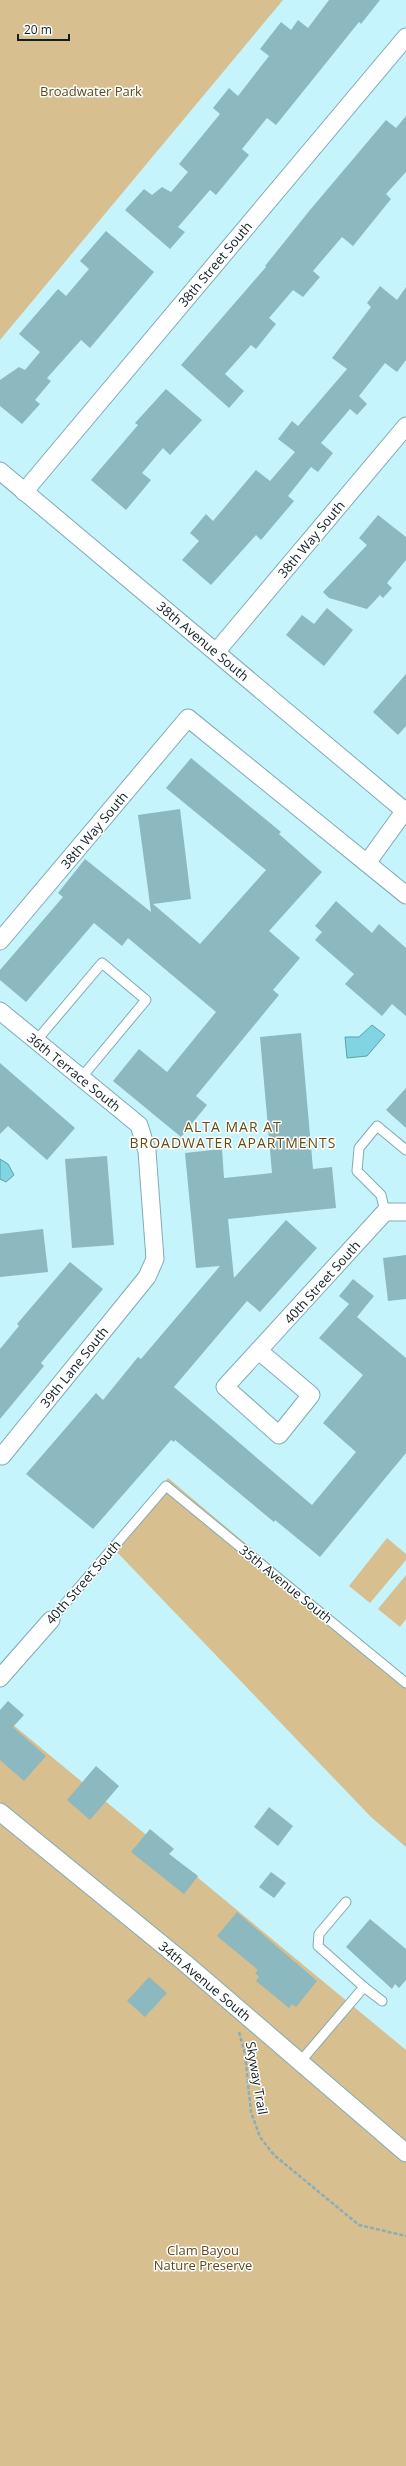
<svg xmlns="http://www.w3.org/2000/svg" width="406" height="2466" font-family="'Open Sans',sans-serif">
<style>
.green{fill:#d7bf8f}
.water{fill:#81d5e3;stroke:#5e9fa9}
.building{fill:#8cb8c0}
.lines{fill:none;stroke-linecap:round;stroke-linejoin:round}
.lane-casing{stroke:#80abb3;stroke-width:11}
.street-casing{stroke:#80abb3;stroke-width:19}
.path{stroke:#8aaeb5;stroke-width:2.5;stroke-dasharray:4 2;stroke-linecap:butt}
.lane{stroke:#fff;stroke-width:9}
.street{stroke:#fff;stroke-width:17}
.labels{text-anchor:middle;stroke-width:3;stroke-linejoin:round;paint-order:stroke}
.park-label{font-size:13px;fill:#5d491b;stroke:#fff}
.street-label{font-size:13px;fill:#0e2023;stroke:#fff}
.neighbourhood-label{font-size:14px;letter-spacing:1px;fill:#644b10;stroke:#fff}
</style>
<rect width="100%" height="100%" fill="#c6f4fc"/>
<!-- green -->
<g class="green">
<polygon points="0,0 283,0 0,340"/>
<polygon points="168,1478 406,1679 406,1847 371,1817 113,1548"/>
<polygon points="387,1538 406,1554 406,1560 370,1603 349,1586"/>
<polygon points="406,1575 406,1619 400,1627 378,1609"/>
<polygon points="0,1714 406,2050 406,2466 0,2466"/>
</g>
<!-- water -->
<g class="water">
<polygon points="372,1025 385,1035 367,1056 347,1058 345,1037 359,1037"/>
<polygon points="0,1159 8,1164 14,1175 6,1182 0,1179"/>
</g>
<!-- building -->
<g class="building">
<polygon points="329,0 380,0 361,24 359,22 276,125 267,118 242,149 249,155 216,195 210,190 178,227 185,232 170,249 125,210 144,189 152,195 162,187 171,192 188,172 179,164 220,114 213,108 229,88 238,96 269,56 260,49 281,22 291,30 298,20 308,28"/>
<polygon points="406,116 406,172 386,194 391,199 353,246 342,237 313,271 320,277 303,297 293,290 269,318 276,324 256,349 251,345 225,374 244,391 229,408 181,365 266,267 265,266 310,210 386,120 396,128"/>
<polygon points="106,231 154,272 90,348 81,340 47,378 51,381 35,400 40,404 22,424 0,406 0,380 19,367 25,370 40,352 19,334 58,289 66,296 89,269 80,261"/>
<polygon points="380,286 397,300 406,287 406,360 397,372 385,363 359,396 367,404 357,415 350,409 321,443 333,453 318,472 311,467 288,496 294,501 261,540 256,535 211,585 182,560 199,541 190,533 206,514 213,521 256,470 270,481 295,452 278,439 292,421 298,426 347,369 332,358 371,307 367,303"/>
<polygon points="166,389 202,420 170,455 163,448 142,473 151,480 126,510 91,480 138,425 135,423"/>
<polygon points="378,515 406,537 406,560 387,583 392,588 383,598 380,595 367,609 329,598 323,592 367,545 359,538"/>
<polygon points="327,608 353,630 324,666 286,635 302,615 314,624"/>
<polygon points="406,674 406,726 398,735 373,712"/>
<polygon points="191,758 281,832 279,834 322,872 269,931 300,958 273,990 279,995 196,1096 207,1105 181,1137 113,1081 139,1049 167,1072 216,1012 128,938 122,946 94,923 26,1002 0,980 0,970 63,897 58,893 85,859 151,912 138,815 180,809 191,899 153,904 200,944 266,870 166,788"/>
<polygon points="336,901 372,933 379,924 406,948 406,1016 392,1004 382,1016 345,984 354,974 315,940 322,932 315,926"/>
<polygon points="301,1033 313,1169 332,1167 336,1208 228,1219 234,1278 286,1220 317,1248 260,1312 247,1301 174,1387 312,1505 356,1452 323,1423 363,1375 319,1338 349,1304 339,1296 353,1279 374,1296 357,1317 406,1358 406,1453 320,1557 275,1520 274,1522 175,1440 174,1442 171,1440 93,1529 26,1474 96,1393 103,1400 138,1357 141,1359 220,1266 196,1268 185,1153 222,1149 224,1178 272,1173 260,1037"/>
<polygon points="0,1063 75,1128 47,1160 8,1126 0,1134"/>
<polygon points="406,1088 406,1128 386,1110"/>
<polygon points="107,1156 114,1245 72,1248 65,1159"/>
<polygon points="43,1229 48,1272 0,1277 0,1234"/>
<polygon points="406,1255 406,1299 388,1301 383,1258"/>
<polygon points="70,1262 103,1289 41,1363 44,1366 0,1419 0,1349 19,1326 17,1324"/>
<polygon points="8,1701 24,1715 13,1727 46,1756 24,1781 0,1760 0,1710"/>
<polygon points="96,1766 119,1786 90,1820 67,1800"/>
<polygon points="269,1807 293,1826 278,1846 254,1827"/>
<polygon points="150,1829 174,1849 169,1854 198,1876 184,1894 131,1852"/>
<polygon points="271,1872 286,1883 274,1898 259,1887"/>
<polygon points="237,1912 317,1981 296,2007 292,2004 289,2008 256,1981 259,1977 255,1973 258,1970 217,1936"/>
<polygon points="370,1919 406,1949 406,1980 399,1988 395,1984 392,1989 346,1947"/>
<polygon points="149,1977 167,1993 145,2017 127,2001"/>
</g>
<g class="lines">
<defs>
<g id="lane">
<polyline points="36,1041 102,963 146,1000 81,1078"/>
<polyline points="385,1212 381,1195 357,1171 359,1148 377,1126 406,1150"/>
<polyline points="51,1620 166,1486 406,1683"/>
<polyline points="346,1902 319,1934 318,1946 364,1987"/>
<polyline points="300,2062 364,1987 382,2001"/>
</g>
<g id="street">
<polyline points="0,471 406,812"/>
<polyline points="24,492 406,37"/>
<polyline points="216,652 406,426"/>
<polyline points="367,863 406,809"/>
<polyline points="0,941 188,718 406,895"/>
<polyline points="0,1011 139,1125 147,1151 155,1259 147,1277 2,1456 0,1455"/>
<polyline points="259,1351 311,1395 279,1435 225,1387 385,1212 406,1212"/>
<polyline points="0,1678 51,1620"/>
<polyline points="0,1812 185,1963 406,2153"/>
</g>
</defs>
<!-- lane casing -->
<use href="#lane" class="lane-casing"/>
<!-- street casing -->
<use href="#street" class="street-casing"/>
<!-- path -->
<polyline class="path" points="239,2032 245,2054 251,2112 260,2137 274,2155 359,2225 406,2236"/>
<!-- lane -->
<use href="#lane" class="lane"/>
<!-- street -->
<use href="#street" class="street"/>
</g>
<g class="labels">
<!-- park labels -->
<g class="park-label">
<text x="91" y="96">Broadwater Park</text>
<text x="203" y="2255">Clam Bayou<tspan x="203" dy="15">Nature Preserve</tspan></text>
</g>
<!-- street labels -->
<g class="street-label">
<text transform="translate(215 264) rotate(-50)" y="5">38th Street South</text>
<text transform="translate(311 539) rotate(-50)" y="5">38th Way South</text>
<text transform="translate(203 641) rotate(40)" y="5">38th Avenue South</text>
<text transform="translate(94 830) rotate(-50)" y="5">38th Way South</text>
<text transform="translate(74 1072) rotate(39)" y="5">36th Terrace South</text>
<text transform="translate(322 1282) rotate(-48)" y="5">40th Street South</text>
<text transform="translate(74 1367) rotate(-51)" y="5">39th Lane South</text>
<text transform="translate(83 1582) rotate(-49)" y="5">40th Street South</text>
<text transform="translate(286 1584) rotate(39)" y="5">35th Avenue South</text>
<text transform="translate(205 1981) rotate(40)" y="5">34th Avenue South</text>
<text transform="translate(257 2078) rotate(80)" y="5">Skyway Trail</text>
</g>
<!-- neighbourhood labels -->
<g class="neighbourhood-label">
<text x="233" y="1132">ALTA MAR AT<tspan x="233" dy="16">BROADWATER APARTMENTS</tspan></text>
</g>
</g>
<!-- scale -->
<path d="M18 34v6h51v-6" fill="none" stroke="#0e2023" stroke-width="2"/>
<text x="24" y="34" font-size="12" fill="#0e2023" stroke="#ffffff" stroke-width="3" paint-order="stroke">20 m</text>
</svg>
